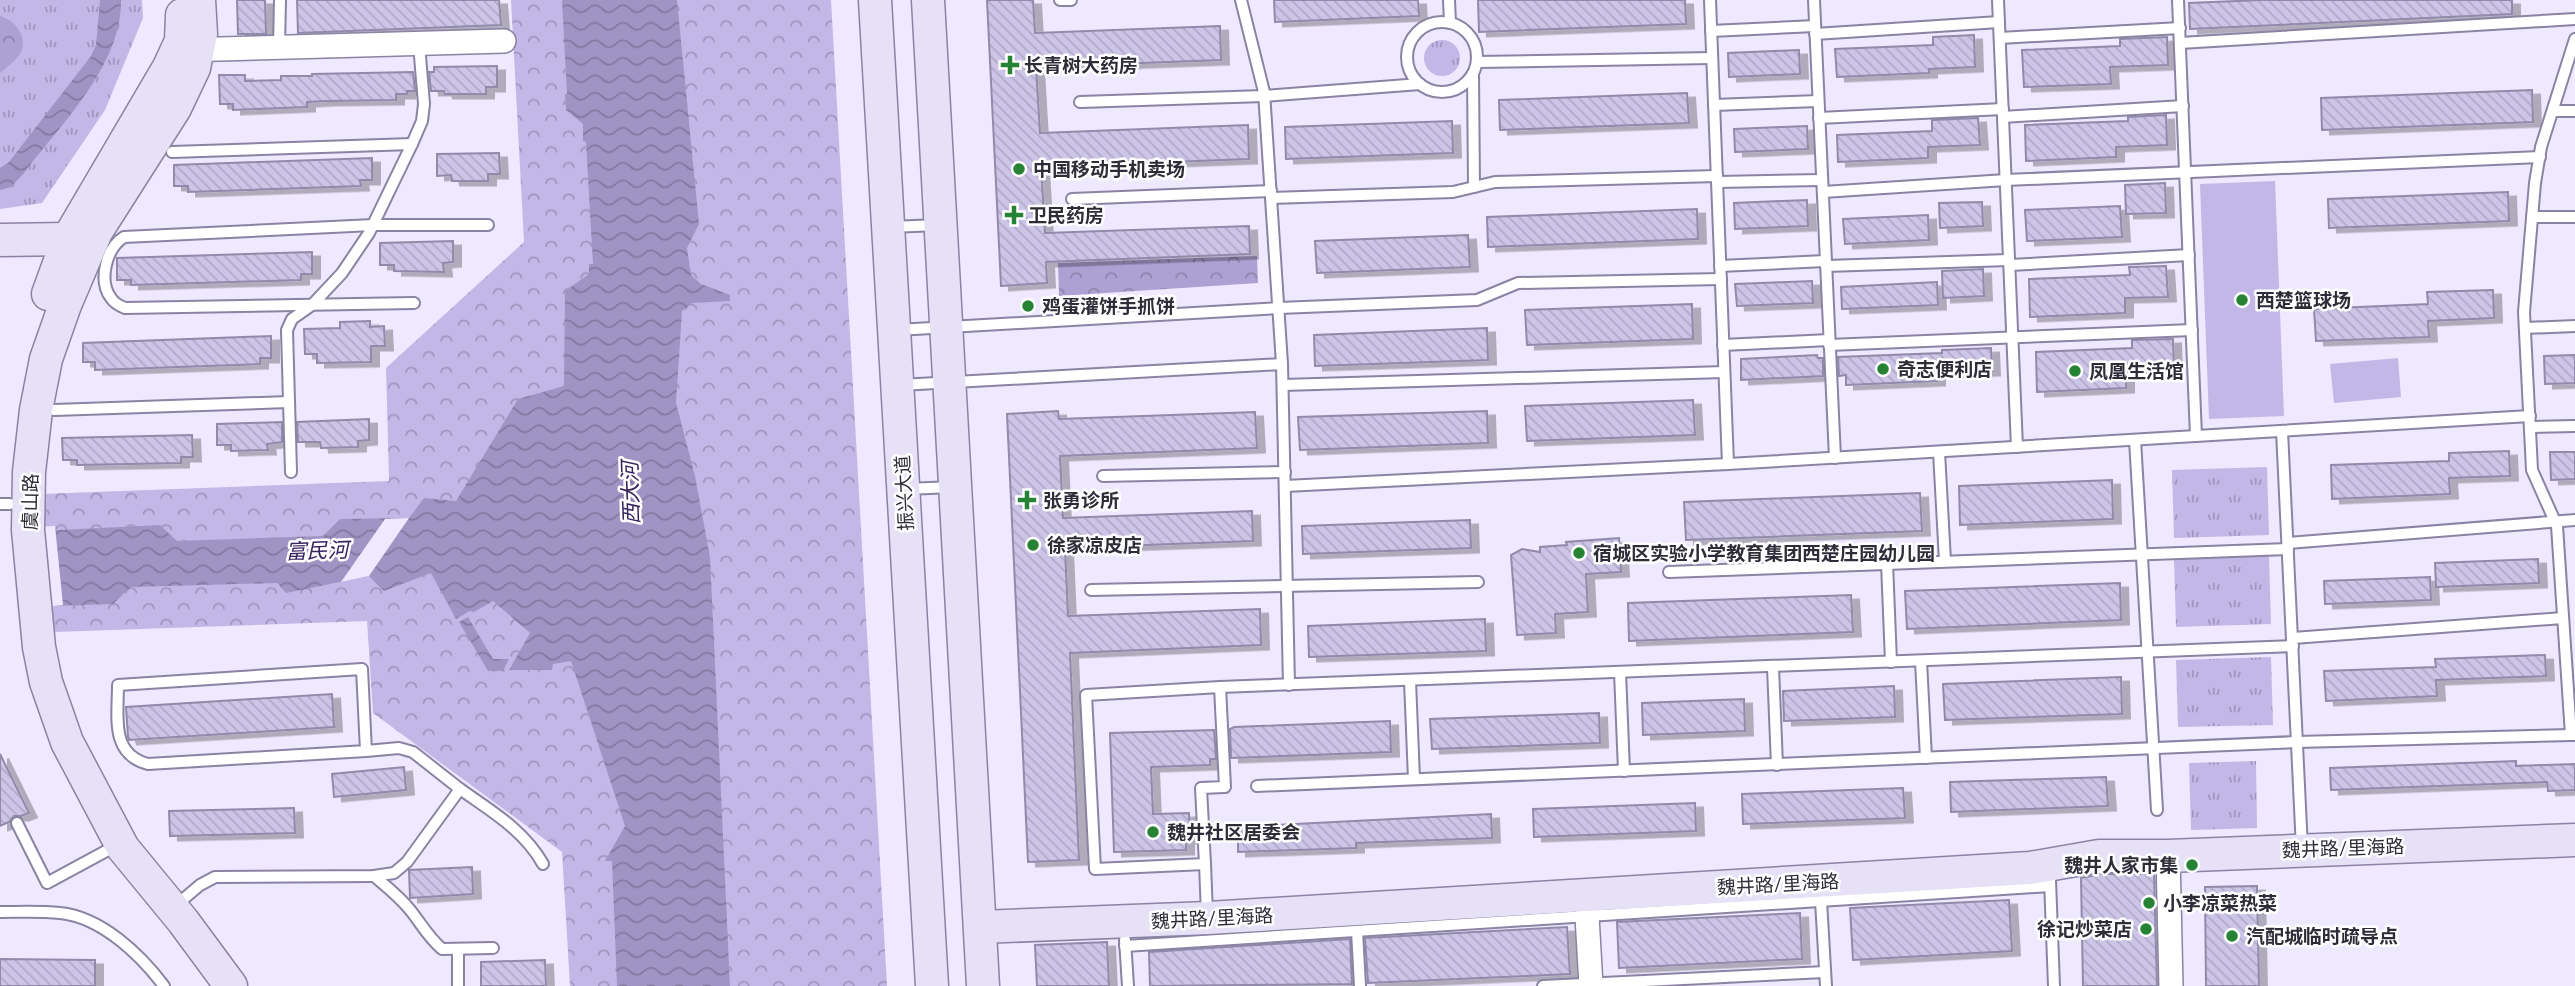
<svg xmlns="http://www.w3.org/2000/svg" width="2575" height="986" font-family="Lato,'Noto Sans SC',sans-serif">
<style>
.grass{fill:url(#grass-tufts)}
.forest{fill:url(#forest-crowns)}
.park{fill:url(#park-crowns)}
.pitch{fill:#c3b7e8}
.water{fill:url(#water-waves)}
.pier{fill:#eee9fe}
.building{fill:url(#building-back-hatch);stroke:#918aaa;stroke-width:2;filter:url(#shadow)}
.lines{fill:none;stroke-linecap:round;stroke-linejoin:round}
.lane-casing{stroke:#8a83a3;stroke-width:14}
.street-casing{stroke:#8a83a3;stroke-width:26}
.secondary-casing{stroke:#8a83a3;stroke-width:35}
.lane{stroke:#fff;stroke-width:10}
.street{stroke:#fff;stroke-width:23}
.secondary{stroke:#e6e1f6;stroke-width:32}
.poi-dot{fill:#268333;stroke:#fff;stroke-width:2.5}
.labels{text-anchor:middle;stroke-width:5;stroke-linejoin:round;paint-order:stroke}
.poi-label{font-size:19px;font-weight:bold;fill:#2f2c39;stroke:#fff;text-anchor:start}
.street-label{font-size:19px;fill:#2f2c39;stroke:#fff}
.water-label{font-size:21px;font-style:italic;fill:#38235f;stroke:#fff}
</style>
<defs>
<pattern id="grass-tufts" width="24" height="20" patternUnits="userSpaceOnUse" patternTransform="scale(1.75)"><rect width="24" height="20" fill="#c3b7e8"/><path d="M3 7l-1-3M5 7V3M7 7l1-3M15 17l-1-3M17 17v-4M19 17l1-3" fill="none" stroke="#9f95bd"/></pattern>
<pattern id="forest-crowns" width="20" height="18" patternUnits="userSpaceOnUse" patternTransform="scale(1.75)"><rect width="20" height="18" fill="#ada1d3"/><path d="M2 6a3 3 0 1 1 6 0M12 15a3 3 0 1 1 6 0" fill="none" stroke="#8d83ac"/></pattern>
<pattern id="park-crowns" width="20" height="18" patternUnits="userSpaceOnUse" patternTransform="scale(1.75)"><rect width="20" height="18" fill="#c3b7e8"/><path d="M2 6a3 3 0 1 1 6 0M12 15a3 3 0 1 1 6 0" fill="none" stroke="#9f95bd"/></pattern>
<pattern id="water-waves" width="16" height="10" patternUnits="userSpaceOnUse" patternTransform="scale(1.75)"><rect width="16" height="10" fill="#a094c5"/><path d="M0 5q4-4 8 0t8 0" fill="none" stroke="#8379a1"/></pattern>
<pattern id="building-back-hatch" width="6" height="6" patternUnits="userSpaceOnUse" patternTransform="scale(1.75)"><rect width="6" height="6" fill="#ccc5e7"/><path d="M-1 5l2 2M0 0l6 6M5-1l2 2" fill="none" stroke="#b0a9c7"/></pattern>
<filter id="shadow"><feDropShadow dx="8" dy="4.5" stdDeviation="0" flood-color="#0004"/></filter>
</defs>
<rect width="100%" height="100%" fill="#eee9fe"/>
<!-- grass -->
<g class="grass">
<polygon points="0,0 142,0 143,18 105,110 42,203 0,209"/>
<circle cx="1442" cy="58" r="18"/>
<polygon points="2267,467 2269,535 2174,538 2172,470"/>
<polygon points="2269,556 2271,624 2176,627 2174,559"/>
<polygon points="2271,657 2273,725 2178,727 2176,660"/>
<polygon points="2256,761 2257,828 2191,830 2189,763"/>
</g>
<!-- forest -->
<g class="forest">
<path d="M 0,16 C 15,20 28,36 21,52 C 17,60 7,67 0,73 Z"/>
<polygon points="1257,256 1258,283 1059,296 1058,263"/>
</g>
<!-- park -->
<polygon class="park" points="511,0 831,0 887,986 570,986 562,852 373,713 367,621 54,632 49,606 41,494 389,481 386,368 524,242"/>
<!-- pitch -->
<g class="pitch">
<polygon points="2275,181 2284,416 2209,419 2200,184"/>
<polygon points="2398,358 2401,397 2334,403 2330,364"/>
</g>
<!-- water -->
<g class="water">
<path d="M 100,0 L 121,0 C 122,65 62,123 24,173 L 11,187 L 0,190 L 0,168 L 9,162 L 91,56 L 96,45 Z"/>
<polygon points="562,0 677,0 699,224 687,248 691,275 701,284 730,295 730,301 692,303 682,311 676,403 695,476 710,557 730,986 617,986 612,861 605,861 625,826 571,661 553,664 552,670 509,670 530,633 493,601 474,612 470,611 456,619 431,573 384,591 369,576 286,593 277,583 131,587 113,604 49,606 0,533 160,525 177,541 323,536 340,519 409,518 424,498 456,501 518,399 564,386 565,291 589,274 589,264 593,264 586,142 583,141 583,124 566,110 565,95 567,94"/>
<polygon points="468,617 493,659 509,659 503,671 488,671 459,622"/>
</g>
<!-- pier -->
<g class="pier">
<polygon points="409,518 369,576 341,582 385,519"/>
<polygon points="55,526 63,605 45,607 45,599 0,601 0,529"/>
</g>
<!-- building -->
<g class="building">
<polygon points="237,0 265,0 266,34 238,34"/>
<polygon points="297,0 499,0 501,25 298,33"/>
<polygon points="987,0 1033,0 1035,33 1220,26 1221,60 1036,67 1040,133 1248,125 1249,159 1041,167 1045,233 1249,226 1250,254 1046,262 1047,283 1001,286"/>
<polygon points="1274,0 1418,0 1419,16 1275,22"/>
<polygon points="1478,0 1685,0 1686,24 1479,32"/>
<polygon points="2261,0 2512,0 2512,14 2190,29 2189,3"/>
<polygon points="1974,35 1975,67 1929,69 1929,73 1837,77 1835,49 1933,45 1933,37"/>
<polygon points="2167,37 2168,65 2110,67 2111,84 2024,87 2022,50 2120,46 2120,39"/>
<polygon points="1799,50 1800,74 1729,77 1728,53"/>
<polygon points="497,66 497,87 486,87 486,94 445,94 444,91 431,91 429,72 434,72 434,67"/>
<polygon points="413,72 415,91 407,91 407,94 396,94 396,100 326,101 307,102 307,107 233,110 233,104 220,104 219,75 245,75 245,81 281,80 281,76 312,76 312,74"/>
<polygon points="2532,90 2533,122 2322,130 2321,98"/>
<polygon points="1687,93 1689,123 1500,130 1499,100"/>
<polygon points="2166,115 2167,145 2116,147 2116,157 2026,161 2025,125 2128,121 2128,117"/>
<polygon points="1978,118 1980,145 1928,147 1928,158 1838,162 1837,135 1932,131 1932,120"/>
<polygon points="1452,121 1453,153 1286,159 1285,127"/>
<polygon points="1807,126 1808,149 1735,152 1734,129"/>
<polygon points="499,153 500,174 488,174 488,181 452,181 451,175 437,176 437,154"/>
<polygon points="372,158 372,180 360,180 361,186 188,192 188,186 174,186 174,165"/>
<polygon points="2165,183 2166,213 2126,214 2125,185"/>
<polygon points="2508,192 2509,221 2329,228 2328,199"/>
<polygon points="1807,200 1808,226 1735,229 1734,203"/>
<polygon points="1982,202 1983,226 1940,228 1939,203"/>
<polygon points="2120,206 2122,237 2027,241 2025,210"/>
<polygon points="1697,209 1698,239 1488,247 1487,217"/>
<polygon points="1928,215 1929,240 1845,244 1843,219"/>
<polygon points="1468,235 1470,267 1317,273 1315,241"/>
<polygon points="453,241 453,262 443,263 444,272 394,271 394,265 380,265 380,243"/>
<polygon points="312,252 312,274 301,274 301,280 131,285 131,280 117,280 117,258"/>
<polygon points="2166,266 2168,297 2125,298 2125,313 2030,317 2029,279 2130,275 2129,267"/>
<polygon points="1983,269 1984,296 1943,298 1942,271"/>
<polygon points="1812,281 1813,303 1737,306 1735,284"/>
<polygon points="1937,282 1938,305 1842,309 1841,287"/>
<polygon points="2493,290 2494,318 2428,321 2429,337 2316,341 2314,309 2428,304 2427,292"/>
<polygon points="1692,304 1693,339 1527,345 1525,310"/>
<polygon points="370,321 370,327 384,326 385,346 371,346 371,362 317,363 317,354 305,354 304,329 340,328 340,322"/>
<polygon points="1487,328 1488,360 1315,366 1314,335"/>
<polygon points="271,336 271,358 260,358 260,364 95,370 95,362 83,362 83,343"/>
<polygon points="2173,339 2174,368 2126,370 2126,388 2037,392 2036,352 2132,348 2132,340"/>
<polygon points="1991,348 1992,371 1937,373 1937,381 1846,385 1846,375 1839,376 1838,357 1942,353 1942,350"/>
<polygon points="1817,355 1818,358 1823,358 1823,376 1741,380 1741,359"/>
<polygon points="2575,355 2575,383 2545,384 2544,356"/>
<polygon points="1693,400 1695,435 1527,441 1525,406"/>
<polygon points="1058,411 1059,419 1255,412 1257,448 1060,456 1063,518 1252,511 1253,541 1065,548 1068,616 1260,609 1261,645 1070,653 1079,860 1028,862 1007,414"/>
<polygon points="1487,411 1488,443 1300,450 1298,417"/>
<polygon points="369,419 369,440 358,441 358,447 321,448 320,442 298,442 297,422"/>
<polygon points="282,422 282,442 267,444 268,450 231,451 231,445 217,445 217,424"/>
<polygon points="192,435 193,457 181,457 181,463 77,465 77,460 63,460 62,438"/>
<polygon points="2509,451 2510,476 2449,478 2450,494 2332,499 2331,465 2449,461 2449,453"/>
<polygon points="2550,452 2575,452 2575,479 2551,480"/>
<polygon points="2112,480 2113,519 1960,525 1959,486"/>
<polygon points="1920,493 1922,531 1686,540 1684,502"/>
<polygon points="1470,520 1471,548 1303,554 1302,526"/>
<polygon points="1619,538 1621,572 1586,574 1588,612 1555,614 1556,633 1517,635 1511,555 1522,549 1540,552 1540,547 1567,545 1566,542"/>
<polygon points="2538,559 2539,583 2436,587 2435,563"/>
<polygon points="2430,577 2431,600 2325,604 2324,581"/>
<polygon points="2120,583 2121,620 1907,629 1905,591"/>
<polygon points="1851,595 1853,632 1629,641 1628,603"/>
<polygon points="1485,619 1486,651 1309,657 1308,626"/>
<polygon points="2545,655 2546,676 2436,680 2437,696 2326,701 2324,671 2436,667 2435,659"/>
<polygon points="2121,677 2122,714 1945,720 1943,684"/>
<polygon points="1894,686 1895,717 1784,721 1783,691"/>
<polygon points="332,694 334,727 129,740 128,737 126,707"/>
<polygon points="1744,699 1745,731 1643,735 1642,703"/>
<polygon points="1599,713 1600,743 1432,749 1430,719"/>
<polygon points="1390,721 1391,752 1231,758 1230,729 1234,727"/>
<polygon points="1214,730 1216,759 1210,759 1210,765 1151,767 1153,814 1189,813 1190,839 1186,839 1186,850 1114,852 1110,733"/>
<polygon points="0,754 29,813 21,816 14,816 9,822 0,826"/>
<polygon points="2516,761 2516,766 2575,764 2575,790 2548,791 2547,782 2331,790 2330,768"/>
<polygon points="404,767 406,790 334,797 332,774"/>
<polygon points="2106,777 2108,806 1951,812 1950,782"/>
<polygon points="1903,788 1905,818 1743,824 1742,794"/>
<polygon points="1695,803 1696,831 1534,837 1533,809"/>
<polygon points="294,808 295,833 170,836 169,811"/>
<polygon points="1491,814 1492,838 1356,843 1356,848 1238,852 1238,827"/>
<polygon points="472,867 473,894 410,898 409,870"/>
<polygon points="2101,874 2154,874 2157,986 2083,986 2081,878"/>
<polygon points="2257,886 2259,986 2206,986 2205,887"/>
<polygon points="2009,900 2012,951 1853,960 1850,908"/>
<polygon points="1800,913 1802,959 1619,968 1617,922"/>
<polygon points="1567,927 1570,974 1368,983 1365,938"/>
<polygon points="1350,939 1352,984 1150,986 1149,952"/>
<polygon points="1107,942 1109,986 1037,986 1035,945"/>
<polygon points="0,959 95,960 95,986 0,986"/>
<polygon points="545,960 546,986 481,986 481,962"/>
</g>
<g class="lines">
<defs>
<g id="lane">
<polyline points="1060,0 1071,0"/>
<polyline points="1241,0 1264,92 1282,364 1289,685"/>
<polyline points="1449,0 1450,23"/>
<polyline points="1710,0 1728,464"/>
<polyline points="1814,0 1835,458"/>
<polyline points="1998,0 2017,447"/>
<polyline points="2178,0 2196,436"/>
<circle cx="1442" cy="57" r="35"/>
<polyline points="1711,31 1815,26"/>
<polyline points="1815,34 1999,22"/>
<polyline points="2000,38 2180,28"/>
<polyline points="2575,39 2541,147 2535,183 2524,312 2532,470 2557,526 2571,735 2575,735"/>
<polyline points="2180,43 2575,19"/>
<polyline points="279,47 280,0"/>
<polyline points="1477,62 1712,58"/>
<polyline points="1473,74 1474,187"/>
<polyline points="1080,102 1264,96 1420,84"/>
<polyline points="1714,105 1818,101"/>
<polyline points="2553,111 2575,111"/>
<polyline points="2003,117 2183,106"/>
<polyline points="1819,118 2003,109"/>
<polyline points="172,152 412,144"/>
<polyline points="1717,182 1822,180"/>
<polyline points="1823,192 2006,180 2540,157"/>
<polyline points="1271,198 1453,192 1495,182 1717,176"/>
<polyline points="1072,199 1271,191"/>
<polyline points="2532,217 2575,217"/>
<polyline points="891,227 938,225"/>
<polyline points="2010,265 2189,255"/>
<polyline points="1720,266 1825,261"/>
<polyline points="1826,266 2009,260"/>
<path d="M 414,303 L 125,308 C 120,306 114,303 111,298 C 98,281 106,248 124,237 L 373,225 L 488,225"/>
<polyline points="2525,328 2575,326"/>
<polyline points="897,330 1279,308 1477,300 1518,283 1721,279"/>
<polyline points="1723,345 1829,340"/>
<polyline points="1829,345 2192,330"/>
<polyline points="900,385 1282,364"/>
<polyline points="1283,385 1724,372"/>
<polyline points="54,410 289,402"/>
<polyline points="2531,427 2575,426"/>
<polyline points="2282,431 2302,849"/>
<polyline points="2135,440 2157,810"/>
<polyline points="1939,452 1945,561"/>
<polyline points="291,472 287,330 292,319 312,305 342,273 369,233 412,144 422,121 424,104 419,44"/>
<polyline points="1103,476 1285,472"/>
<polyline points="1285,486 1728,464 2530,416"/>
<polyline points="906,489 953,487"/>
<polyline points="0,504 10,504"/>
<polyline points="2288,543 2575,520"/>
<polyline points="1887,563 1891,662"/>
<polyline points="1669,572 2288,549"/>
<polyline points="1091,590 1478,582"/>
<polyline points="2293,638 2563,618"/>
<polyline points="1921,661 1926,758"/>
<polyline points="1773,667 1777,765"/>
<polyline points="1620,672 1624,771"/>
<polyline points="1410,681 1414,779"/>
<polyline points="1220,687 1225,787 1201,788 1205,864 1095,869 1086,695 1220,687 2293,646"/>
<polyline points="1257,786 2297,742 2571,735"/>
<path d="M 460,789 C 491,811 524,830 543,864"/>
<polyline points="17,823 47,883 108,850"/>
<polyline points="1205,864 1207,914"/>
<path d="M 374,876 C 387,887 400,897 411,911 C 422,925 428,937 442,949 L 493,948"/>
<polyline points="2050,880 2054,986"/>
<polyline points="1821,901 1826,986"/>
<path d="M 174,907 L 200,885 L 215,877 L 374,876 L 394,873 L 407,862 L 460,789 L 413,752 L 399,748 L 366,751 L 148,764 C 110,754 118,717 118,685 L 362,669 L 366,751"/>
<path d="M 0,912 C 20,912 40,911 60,913 C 101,917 140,954 164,986"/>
<polyline points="1357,931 1360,986"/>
<polyline points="1125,940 1128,986"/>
<polyline points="1125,946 2050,886"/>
<polyline points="458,949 458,986"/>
<polyline points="1543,986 1825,972"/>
</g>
<g id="street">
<polyline points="183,50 504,41"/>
<polyline points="2168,856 2171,986"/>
<polyline points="1587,916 1591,986"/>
</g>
<g id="secondary">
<polyline points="199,0 201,34 194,68 175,108 96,232 65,305 46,359 36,410 29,472 28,530 39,647 46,682 67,742 123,848 183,921 231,986"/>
<polyline points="875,0 932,986"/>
<polyline points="928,0 983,986"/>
<polyline points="0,240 68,239"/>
<polyline points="48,294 68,239 169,67 181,41 182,15"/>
<polyline points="981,927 1208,918 2030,868 2099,856 2168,856 2575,840"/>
</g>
</defs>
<!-- lane casing -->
<use href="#lane" class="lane-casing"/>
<!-- street casing -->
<use href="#street" class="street-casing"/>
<!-- secondary casing -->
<use href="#secondary" class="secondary-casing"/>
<!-- lane -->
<use href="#lane" class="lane"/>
<!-- street -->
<use href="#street" class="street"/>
<!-- secondary -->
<use href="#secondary" class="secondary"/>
</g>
<!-- markers -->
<g class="poi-dot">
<path d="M1006.5 54.5h7v7h7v7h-7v7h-7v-7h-7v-7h7z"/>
<circle cx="1019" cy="169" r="7"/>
<path d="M1010.5 204.5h7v7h7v7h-7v7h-7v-7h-7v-7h7z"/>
<circle cx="2242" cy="300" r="7"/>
<circle cx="1028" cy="306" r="7"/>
<circle cx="1883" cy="369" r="7"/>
<circle cx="2075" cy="371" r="7"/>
<path d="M1023.5 489.5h7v7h7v7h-7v7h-7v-7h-7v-7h7z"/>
<circle cx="1033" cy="545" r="7"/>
<circle cx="1579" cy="553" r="7"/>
<circle cx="1153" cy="832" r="7"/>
<circle cx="2192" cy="865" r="7"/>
<circle cx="2149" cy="903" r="7"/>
<circle cx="2146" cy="929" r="7"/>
<circle cx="2232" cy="936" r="7"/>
</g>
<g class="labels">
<!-- poi labels -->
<g class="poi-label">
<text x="1024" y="72">长青树大药房</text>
<text x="1033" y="176">中国移动手机卖场</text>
<text x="1028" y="222">卫民药房</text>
<text x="2256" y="307">西楚篮球场</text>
<text x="1042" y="313">鸡蛋灌饼手抓饼</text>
<text x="1897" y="376">奇志便利店</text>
<text x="2089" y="378">凤凰生活馆</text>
<text x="1043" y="507">张勇诊所</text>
<text x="1047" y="552">徐家凉皮店</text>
<text x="1593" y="560">宿城区实验小学教育集团西楚庄园幼儿园</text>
<text x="1167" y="839">魏井社区居委会</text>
<text x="2178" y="872" text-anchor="end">魏井人家市集</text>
<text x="2163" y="910">小李凉菜热菜</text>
<text x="2132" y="936" text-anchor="end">徐记炒菜店</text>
<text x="2246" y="943">汽配城临时疏导点</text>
</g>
<!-- street labels -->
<g class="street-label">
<text transform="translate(904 493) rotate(-93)" y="7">振兴大道</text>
<text transform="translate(30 502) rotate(-89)" y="7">虞山路</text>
<text transform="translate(2343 848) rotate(-2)" y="7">魏井路/里海路</text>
<text transform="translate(1778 884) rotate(-3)" y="7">魏井路/里海路</text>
<text transform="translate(1212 918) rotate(-3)" y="7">魏井路/里海路</text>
</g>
<!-- water labels -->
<g class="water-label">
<text transform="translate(631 493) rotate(-92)" y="7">西大河</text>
<text transform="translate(317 551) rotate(-2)" y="7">富民河</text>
</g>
</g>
</svg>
